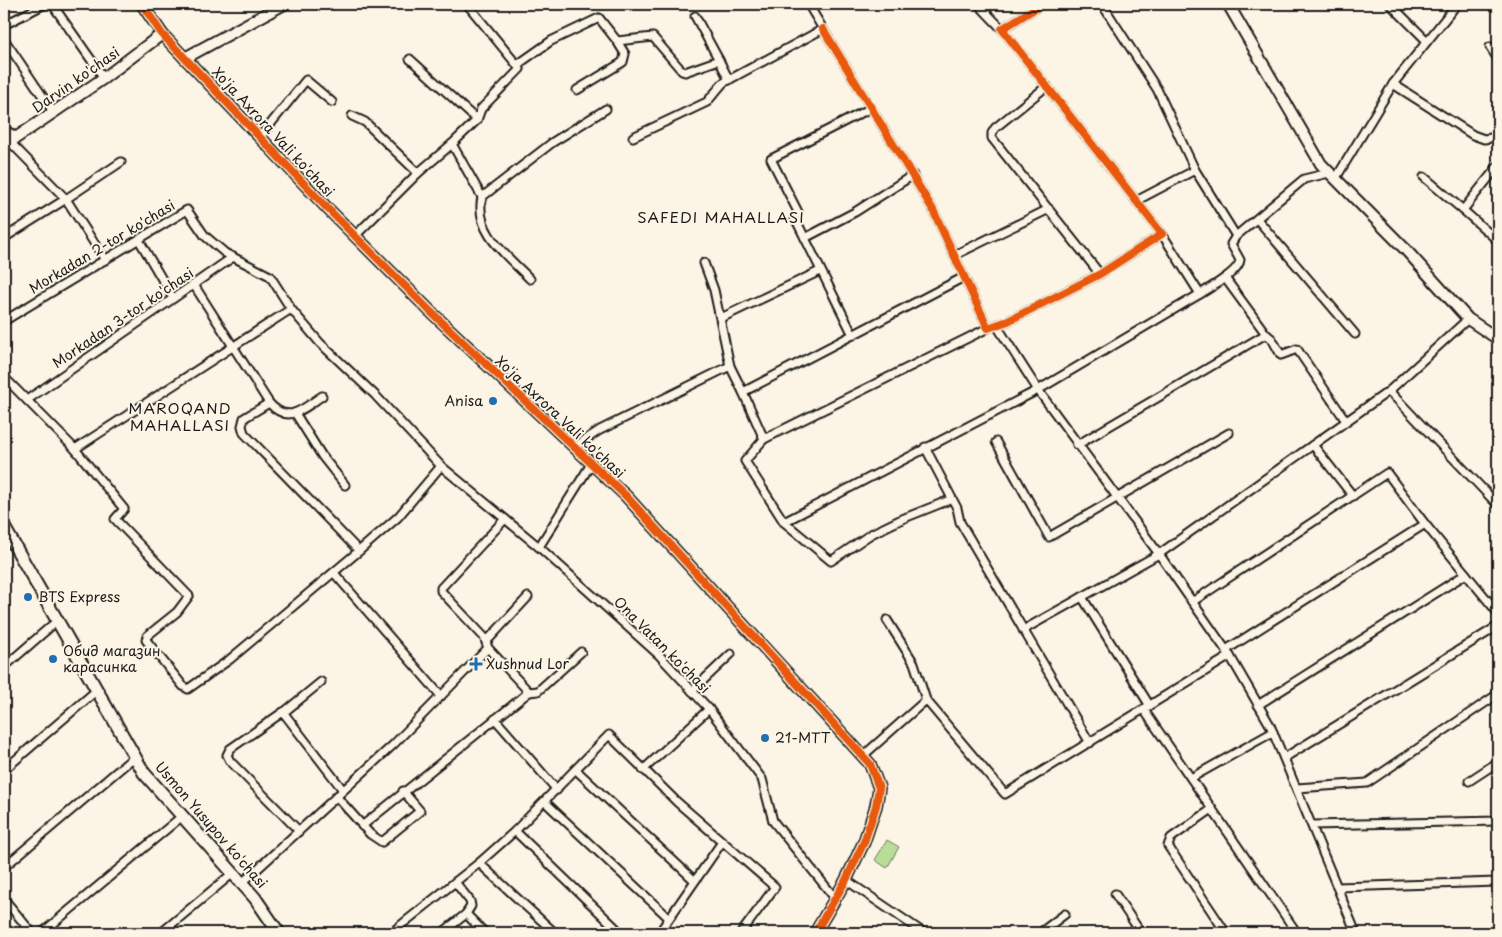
<svg xmlns="http://www.w3.org/2000/svg" width="1502" height="937" font-family="'Playpen Sans',sans-serif">
<style>
.park{fill:#b9dd97;stroke:#6a7c5a}
.lines{fill:none;stroke-linecap:round;stroke-linejoin:round}
.street-casing{stroke:#1c1c1c;stroke-width:11}
.secondary-casing{stroke:#1c1c1c;stroke-width:14}
.primary-casing{stroke:#1c1c1c;stroke-width:15}
.street{stroke:#fcf5e5;stroke-width:7}
.secondary{stroke:#fcf5e5;stroke-width:10}
.primary{stroke:#fcf5e5;stroke-width:11}
.cycleway-casing{stroke:#fcf5e5;stroke-width:11}
.cycleway{stroke:#e8590c;stroke-width:8}
.poi-dot{fill:#1f6fb2;stroke:#fcf5e5;stroke-width:2}
.labels{text-anchor:middle;stroke-width:4;stroke-linejoin:round;paint-order:stroke}
.street-label{font-size:14px;fill:#1c1c1c;stroke:#fcf5e5}
.poi-label{font-size:14px;fill:#1c1c1c;stroke:#fcf5e5;text-anchor:start}
.neighbourhood-label{font-size:15px;letter-spacing:1px;fill:#1c1c1c;stroke:#fcf5e5}
</style>
<rect width="100%" height="100%" fill="#fcf5e5"/>
<filter id="ink" filterUnits="userSpaceOnUse"><feTurbulence type="fractalNoise" baseFrequency=".02" numOctaves="2"/><feDisplacementMap in="SourceGraphic" scale="10" xChannelSelector="R" yChannelSelector="G"/><feConvolveMatrix kernelMatrix="1 2 1 2 8 2 1 2 1" color-interpolation-filters="sRGB"/></filter>
<g filter="url(#ink)">
<!-- park -->
<polygon class="park" points="887,840 899,847 887,868 875,860"/>
<g class="lines">
<defs>
<g id="street">
<polyline points="52,4 104,78"/>
<polyline points="467,4 517,65 551,41 599,18 617,41 653,37 682,71 685,72 719,60 729,80"/>
<polyline points="978,4 1002,29"/>
<polyline points="1102,4 1157,89 1195,170 1236,236"/>
<polyline points="1390,4 1427,41"/>
<polyline points="695,16 719,60"/>
<polyline points="4,25 45,4"/>
<polyline points="823,29 932,208 988,328 1008,321 1100,274 1162,234 1002,29 1042,4"/>
<polyline points="4,39 54,113"/>
<polyline points="1490,47 1498,59"/>
<polyline points="410,59 477,120 452,144"/>
<polyline points="1393,84 1473,135 1484,139 1498,137"/>
<polyline points="1047,86 995,128 992,133 992,138 1100,274"/>
<polyline points="577,90 623,62 625,54 617,41"/>
<polyline points="352,116 365,122 418,173"/>
<polyline points="477,120 481,109 520,69 517,65"/>
<polyline points="4,129 17,137"/>
<polyline points="260,137 306,80 332,102"/>
<polyline points="633,137 707,102 723,83 823,29 808,4"/>
<polyline points="1424,177 1463,210 1498,166"/>
<polyline points="1336,178 1393,84 1457,4"/>
<path d="M 482,197 C 474,233 508,256 530,279"/>
<polyline points="1136,201 1195,170"/>
<polyline points="1463,210 1498,241"/>
<polyline points="1257,219 1355,334"/>
<polyline points="1162,234 1200,294"/>
<polyline points="355,236 418,173 452,144 482,197 553,142 606,109"/>
<polyline points="4,238 66,199 10,142"/>
<polyline points="805,238 855,212 913,175"/>
<polyline points="139,240 173,298"/>
<polyline points="955,255 1049,209"/>
<polyline points="105,260 66,199 121,162"/>
<polyline points="704,263 714,290 730,366"/>
<polyline points="194,285 269,403 244,418 242,426 244,433 359,551"/>
<polyline points="721,318 820,271"/>
<polyline points="4,321 187,210 205,236 225,253 270,276 291,309 320,343 375,395 441,466 539,547 660,656 709,709 762,779 773,821 834,897"/>
<polyline points="997,326 1038,390 1159,554 1230,656 1270,725 1356,933"/>
<polyline points="1266,334 1272,339 1281,355 1297,349 1346,421"/>
<polyline points="853,335 795,218 798,212 771,159 871,108"/>
<polyline points="4,377 75,449 124,509 115,519 189,596 177,612 147,636 146,640 183,686 188,689 229,660 359,551 398,517 441,466"/>
<polyline points="1389,391 1498,505"/>
<polyline points="743,392 764,439 988,328"/>
<polyline points="27,400 233,257"/>
<path d="M 269,403 C 289,425 302,409 322,396"/>
<polyline points="295,413 322,456 345,485"/>
<path d="M 764,439 L 745,461 L 784,522 L 1038,390 L 1200,294 C 1211,287 1239,272 1240,260 L 1231,244 L 1236,236 L 1304,179 L 1329,173"/>
<polyline points="996,442 1049,537 1229,433"/>
<polyline points="1077,445 1266,334 1225,278"/>
<polyline points="1313,445 1353,496"/>
<polyline points="574,447 600,430 730,366 743,392 964,277"/>
<polyline points="925,447 957,508 960,522 1090,743"/>
<polyline points="75,449 291,309"/>
<polyline points="784,522 831,561 871,534 902,519 952,499"/>
<polyline points="1425,524 1498,613"/>
<polyline points="539,547 591,464"/>
<polyline points="334,573 441,696"/>
<polyline points="1082,597 1150,706"/>
<polyline points="1192,602 1387,473 1425,524 1226,650"/>
<polyline points="887,620 914,663 926,700"/>
<polyline points="1023,630 1159,554 1389,391 1468,319"/>
<polyline points="487,641 528,597"/>
<polyline points="4,667 58,620"/>
<polyline points="692,691 731,654"/>
<polyline points="529,692 538,691 581,652"/>
<polyline points="1258,705 1466,574"/>
<polyline points="1144,710 1297,933"/>
<polyline points="283,713 321,682"/>
<polyline points="495,719 557,790"/>
<polyline points="864,755 926,700 1005,794 1230,656"/>
<polyline points="1284,758 1498,626"/>
<polyline points="4,770 97,690"/>
<polyline points="576,770 694,880"/>
<polyline points="643,770 709,709"/>
<polyline points="1191,778 1273,732"/>
<polyline points="1469,781 1498,762"/>
<polyline points="1297,788 1367,783 1498,694"/>
<polyline points="336,796 370,834 382,842 420,811 403,791"/>
<polyline points="545,802 669,918"/>
<polyline points="1212,809 1171,838 1168,846 1226,933"/>
<polyline points="1312,825 1498,821"/>
<polyline points="362,826 529,692 488,648"/>
<polyline points="299,831 230,761 227,755 230,749 283,712 343,790"/>
<polyline points="515,831 621,933"/>
<polyline points="479,863 555,933"/>
<polyline points="4,867 134,757"/>
<polyline points="846,880 924,933"/>
<polyline points="455,882 470,901 471,906 466,914"/>
<polyline points="242,883 393,745 488,648 484,637 441,591 441,588 505,519"/>
<polyline points="1337,887 1498,882"/>
<polyline points="1115,894 1141,933"/>
<polyline points="4,899 32,933"/>
<polyline points="42,933 181,817"/>
<polyline points="161,933 233,873"/>
<polyline points="391,933 479,863 515,831 609,735 677,802 775,887 741,933"/>
<polyline points="442,933 466,914 485,933"/>
<polyline points="659,933 722,842"/>
<polyline points="1040,933 1065,914"/>
</g>
<g id="secondary">
<polyline points="142,4 162,34 327,208 431,312 626,496 870,764 879,788 876,806 864,842 846,880 815,933"/>
<polyline points="1228,4 1321,164 1406,250 1468,319 1498,339"/>
<polyline points="185,58 284,4"/>
<polyline points="4,146 104,78 162,34"/>
</g>
<polyline id="primary" points="4,527 144,773 255,898 279,933"/>
</defs>
<!-- street casing -->
<use href="#street" class="street-casing"/>
<!-- secondary casing -->
<use href="#secondary" class="secondary-casing"/>
<!-- primary casing -->
<use href="#primary" class="primary-casing"/>
<!-- street -->
<use href="#street" class="street"/>
<!-- secondary -->
<use href="#secondary" class="secondary"/>
<!-- primary -->
<use href="#primary" class="primary"/>
<defs>
<g id="cycleway">
<polyline points="142,4 162,34 327,208 431,312 626,496 870,764 879,788 876,806 864,842 846,880 815,933"/>
<polyline points="823,29 932,208 988,328 1008,321 1100,274 1162,234 1002,29 1042,4"/>
</g>
</defs>
<!-- cycleway casing -->
<use href="#cycleway" class="cycleway-casing"/>
<!-- cycleway -->
<use href="#cycleway" class="cycleway"/>
</g>
</g>
<!-- markers -->
<g class="poi-dot">
<circle cx="493" cy="401" r="5"/>
<circle cx="28" cy="597" r="5"/>
<circle cx="53" cy="659" r="5"/>
<path d="M473.5 656.5h5v5h5v5h-5v5h-5v-5h-5v-5h5z"/>
<circle cx="765" cy="738" r="5"/>
</g>
<g class="labels">
<!-- street labels -->
<g class="street-label">
<text transform="translate(76 80) rotate(-35)" y="5">Darvin ko'chasi</text>
<text transform="translate(273 132) rotate(47)" y="5">Xo'ja Axrora Vali ko'chasi</text>
<text transform="translate(102 247) rotate(-31)" y="5">Morkadan 2-tor ko'chasi</text>
<text transform="translate(123 318) rotate(-34)" y="5">Morkadan 3-tor ko'chasi</text>
<text transform="translate(560 417) rotate(43)" y="5">Xo'ja Axrora Vali ko'chasi</text>
<text transform="translate(662 645) rotate(45)" y="5">Ona Vatan ko'chasi</text>
<text transform="translate(211 825) rotate(49)" y="5">Usmon Yusupov ko'chasi</text>
</g>
<!-- poi labels -->
<g class="poi-label">
<text x="483" y="406" text-anchor="end">Anisa</text>
<text x="38" y="602">BTS Express</text>
<text x="63" y="656">Обид магазин<tspan x="63" dy="16">карасинка</tspan></text>
<text x="486" y="669">Xushnud Lor</text>
<text x="775" y="743">21-MTT</text>
</g>
<!-- neighbourhood labels -->
<g class="neighbourhood-label">
<text x="721" y="223">SAFEDI MAHALLASI</text>
<text x="180" y="414">MAROQAND<tspan x="180" dy="17">MAHALLASI</tspan></text>
</g>
</g>
<!-- margin -->
<rect width="1502" height="937" fill="none" stroke="#fcf5e5" stroke-width="20"/>
<rect x="10" y="10" width="1482" height="917" fill="none" stroke="#1c1c1c" stroke-width="2" filter="url(#ink)"/>
</svg>
